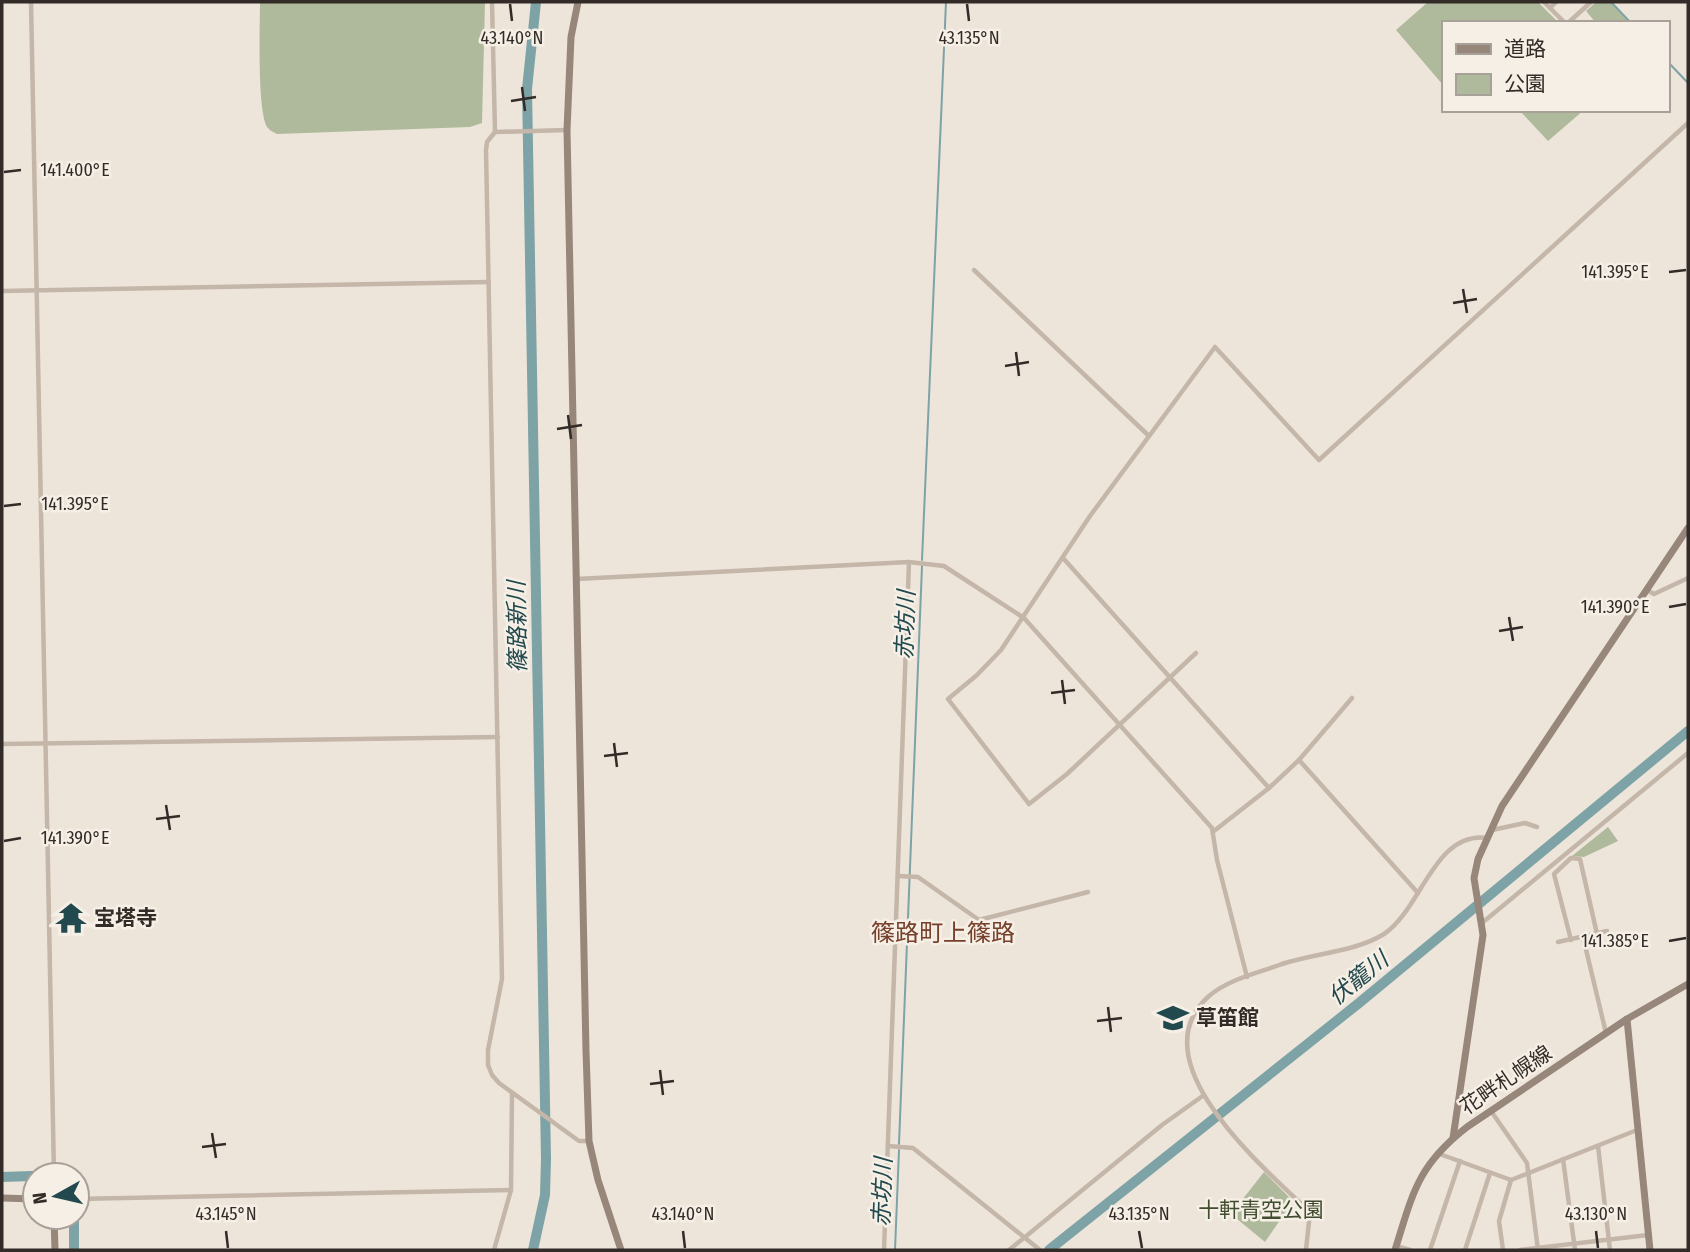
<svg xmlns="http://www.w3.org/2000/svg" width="1690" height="1252" font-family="'Fira Sans Condensed','Noto Sans JP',sans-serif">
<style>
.green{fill:#afba9c}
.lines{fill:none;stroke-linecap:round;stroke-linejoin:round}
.stream{stroke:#7da3a7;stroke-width:2}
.river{stroke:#7da3a7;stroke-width:10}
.street{stroke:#c4b6a8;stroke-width:4.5}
.secondary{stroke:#97867a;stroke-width:7}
.ticks{fill:none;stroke:#322b27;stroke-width:2.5}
.labels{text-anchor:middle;stroke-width:5;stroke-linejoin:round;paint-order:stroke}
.poi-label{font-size:21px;font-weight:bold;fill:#322b27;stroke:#f6efe6;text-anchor:start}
.street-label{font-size:21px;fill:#322b27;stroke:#f6efe6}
.park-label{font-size:21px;fill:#404d2e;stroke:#f6efe6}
.water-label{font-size:23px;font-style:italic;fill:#22494e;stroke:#f6efe6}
.quarter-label{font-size:24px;fill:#76402b;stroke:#f6efe6}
.ticks-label{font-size:18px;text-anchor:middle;fill:#322b27;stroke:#f6efe6;stroke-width:5;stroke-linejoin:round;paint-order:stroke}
</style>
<rect width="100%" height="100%" fill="#eee5da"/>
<!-- green -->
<g class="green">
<path d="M 260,2 L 485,2 L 482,123 L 470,127 L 277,134 C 274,132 270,131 268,128 C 257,115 260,23 260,2 Z"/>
<polygon points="1428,2 1538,2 1559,23 1443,23 1443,85 1396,30"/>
<polygon points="1596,2 1610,2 1630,23 1596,23 1586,11"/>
<polygon points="1519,110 1584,110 1548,141"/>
<polygon points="1608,827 1618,841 1584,857 1572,856"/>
<polygon points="1264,1172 1293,1201 1265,1242 1231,1214"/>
</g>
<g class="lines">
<!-- stream -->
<g class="stream">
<polyline points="1611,2 1631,23"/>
<polyline points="1667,61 1688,83"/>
<polyline points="922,560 946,2"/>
<polyline points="899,1144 922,566"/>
<polyline points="895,1250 899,1150"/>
</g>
<!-- river -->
<g class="river">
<polyline points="2,1177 61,1175"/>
<polyline points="74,1217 74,1250"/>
<polyline points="533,1250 545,1195 546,1159 527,89 536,2"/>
<polyline points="1049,1250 1359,1003 1688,731"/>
</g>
<!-- street -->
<g class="street">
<polyline points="31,2 54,1175"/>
<polyline points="492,2 495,132"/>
<polyline points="1544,2 1565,23"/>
<polyline points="1550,8 1556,2"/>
<polyline points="1568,23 1591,2"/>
<polyline points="567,130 495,132 487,142 486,150 502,979 488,1050 488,1065 492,1075 499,1083 579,1141 589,1141"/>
<polyline points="974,270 1149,436"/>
<polyline points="2,291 489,282"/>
<polyline points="1063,558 1269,788"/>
<polyline points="576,579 909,562 944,566 1024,618 1212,828 1217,860 1247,977"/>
<polyline points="1647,590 1654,594 1688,578"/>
<polyline points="1196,653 1067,774 1029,804 948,699 977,675 1001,650 1090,516 1215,347 1319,460 1688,123"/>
<polyline points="1352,698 1299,760 1418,893"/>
<polyline points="2,744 498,737"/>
<polyline points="1492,830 1525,823 1537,827"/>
<polyline points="1214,831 1269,788 1299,760"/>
<polyline points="898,876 918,877 979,920 1088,892"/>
<polyline points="1482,923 1688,753"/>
<polyline points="1583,937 1606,1033"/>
<polyline points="1571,940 1554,874 1571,858 1580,859 1597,934"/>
<polyline points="1558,942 1607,931"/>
<polyline points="1491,1111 1527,1163 1538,1250"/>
<polyline points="888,1146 913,1148 1040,1250"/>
<polyline points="1598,1146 1610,1250"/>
<polyline points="1437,1153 1511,1180 1637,1130"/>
<polyline points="1563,1159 1575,1250"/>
<polyline points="77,1199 511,1190"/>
<polyline points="1396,1246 1410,1250"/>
<polyline points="494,1250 511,1190 512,1093"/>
<polyline points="884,1250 909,562"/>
<polyline points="1009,1250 1162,1125 1204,1095"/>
<path d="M 1306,1250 L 1310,1212 C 1265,1169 1136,1061 1209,996 C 1229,979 1258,973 1282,964 C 1315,953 1355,952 1384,934 C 1422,909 1434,830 1488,838"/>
<polyline points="1430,1250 1460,1161"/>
<polyline points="1465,1250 1490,1173"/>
<polyline points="1503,1250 1499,1221 1511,1180"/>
<polyline points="1520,1250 1648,1235"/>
</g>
<!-- secondary -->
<g class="secondary">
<polyline points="578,2 571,37 567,130 586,1051 589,1141 598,1180 621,1250"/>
<polyline points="1627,1019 1650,1250"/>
<polyline points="1453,1138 1483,935 1474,878 1478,859 1502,806 1688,528"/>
<polyline points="2,1198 35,1199"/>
<polyline points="54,1217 55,1250"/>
<path d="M 1395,1250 C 1413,1193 1417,1166 1467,1127 L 1627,1019 L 1688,984"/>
</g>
</g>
<!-- ticks -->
<path class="ticks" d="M 510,4 L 512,21M 967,4 L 969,21M 522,87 L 525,111M 511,101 L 536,97M 4,172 L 21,170M 1669,272 L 1686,270M 1463,289 L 1467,313M 1453,303 L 1477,299M 1016,352 L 1019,376M 1005,366 L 1029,362M 568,415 L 571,439M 557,429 L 582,425M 4,506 L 21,504M 1669,607 L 1686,604M 1509,617 L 1513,641M 1499,631 L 1523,627M 1062,680 L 1065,704M 1051,693 L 1075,690M 614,743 L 617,767M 604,756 L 628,753M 166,805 L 170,830M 156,819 L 180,816M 4,841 L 21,838M 1669,941 L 1686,938M 1108,1007 L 1111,1032M 1097,1021 L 1122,1018M 660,1070 L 663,1095M 650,1084 L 674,1081M 212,1133 L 216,1158M 202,1147 L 226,1144M 226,1231 L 228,1248M 683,1231 L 685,1248M 1139,1231 L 1142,1248M 1596,1231 L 1598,1248"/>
<!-- icons -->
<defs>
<symbol id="temple-bare" viewBox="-9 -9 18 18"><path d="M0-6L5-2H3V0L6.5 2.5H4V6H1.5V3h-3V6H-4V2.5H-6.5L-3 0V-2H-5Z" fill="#22494e" stroke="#f6efe6" stroke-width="2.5" paint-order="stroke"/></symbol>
<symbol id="school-bare" viewBox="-9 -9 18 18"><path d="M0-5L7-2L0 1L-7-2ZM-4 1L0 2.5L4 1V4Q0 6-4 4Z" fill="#22494e" stroke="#f6efe6" stroke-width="2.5" paint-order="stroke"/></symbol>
</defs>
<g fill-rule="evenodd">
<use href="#temple-bare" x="49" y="896" width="44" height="44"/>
<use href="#school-bare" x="1151" y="996" width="44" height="44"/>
</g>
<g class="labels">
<!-- poi labels -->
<g class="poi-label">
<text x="94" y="925">宝塔寺</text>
<text x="1196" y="1025">草笛館</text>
</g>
<!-- street labels -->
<g class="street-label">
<text transform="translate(1506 1080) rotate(-34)" y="7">花畔札幌線</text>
</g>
<!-- park labels -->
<g class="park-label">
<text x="1261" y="1217">十軒青空公園</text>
</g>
<!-- water labels -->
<g class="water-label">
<text transform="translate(905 625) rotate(-88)" y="8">赤坊川</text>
<text transform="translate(517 627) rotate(-91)" y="8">篠路新川</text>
<text transform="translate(1358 978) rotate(-39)" y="8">伏籠川</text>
<text transform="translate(882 1192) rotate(-88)" y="8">赤坊川</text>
</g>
<!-- quarter labels -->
<g class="quarter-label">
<text x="943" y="941">篠路町上篠路</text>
</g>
</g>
<g class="ticks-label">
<text x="512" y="44">43.140°N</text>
<text x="969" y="44">43.135°N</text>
<text x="75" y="176">141.400°E</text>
<text x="1615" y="278">141.395°E</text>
<text x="75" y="510">141.395°E</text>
<text x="1615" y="613">141.390°E</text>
<text x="75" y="844">141.390°E</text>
<text x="1615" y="947">141.385°E</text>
<text x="226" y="1220">43.145°N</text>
<text x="683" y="1220">43.140°N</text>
<text x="1139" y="1220">43.135°N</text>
<text x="1596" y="1220">43.130°N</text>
</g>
<!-- border -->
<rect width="1690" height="1252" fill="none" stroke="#322b27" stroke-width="7"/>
<!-- legend -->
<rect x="1442" y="21" width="228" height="91" fill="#f6efe6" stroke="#a8a19a" stroke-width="2"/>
<rect x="1456" y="44" width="35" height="10" fill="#97867a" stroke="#a8a19a" stroke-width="2"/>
<text x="1504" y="56" font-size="21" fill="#322b27">道路</text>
<rect x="1456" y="74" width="35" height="21" fill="#afba9c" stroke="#a8a19a" stroke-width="2"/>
<text x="1504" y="91" font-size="21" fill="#322b27">公園</text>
<!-- north arrow -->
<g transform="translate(56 1196) rotate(262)"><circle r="33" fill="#f6efe6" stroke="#a8a19a" stroke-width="2"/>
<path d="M0-5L12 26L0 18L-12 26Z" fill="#22494e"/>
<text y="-10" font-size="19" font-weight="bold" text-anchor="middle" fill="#322b27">N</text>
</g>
</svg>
